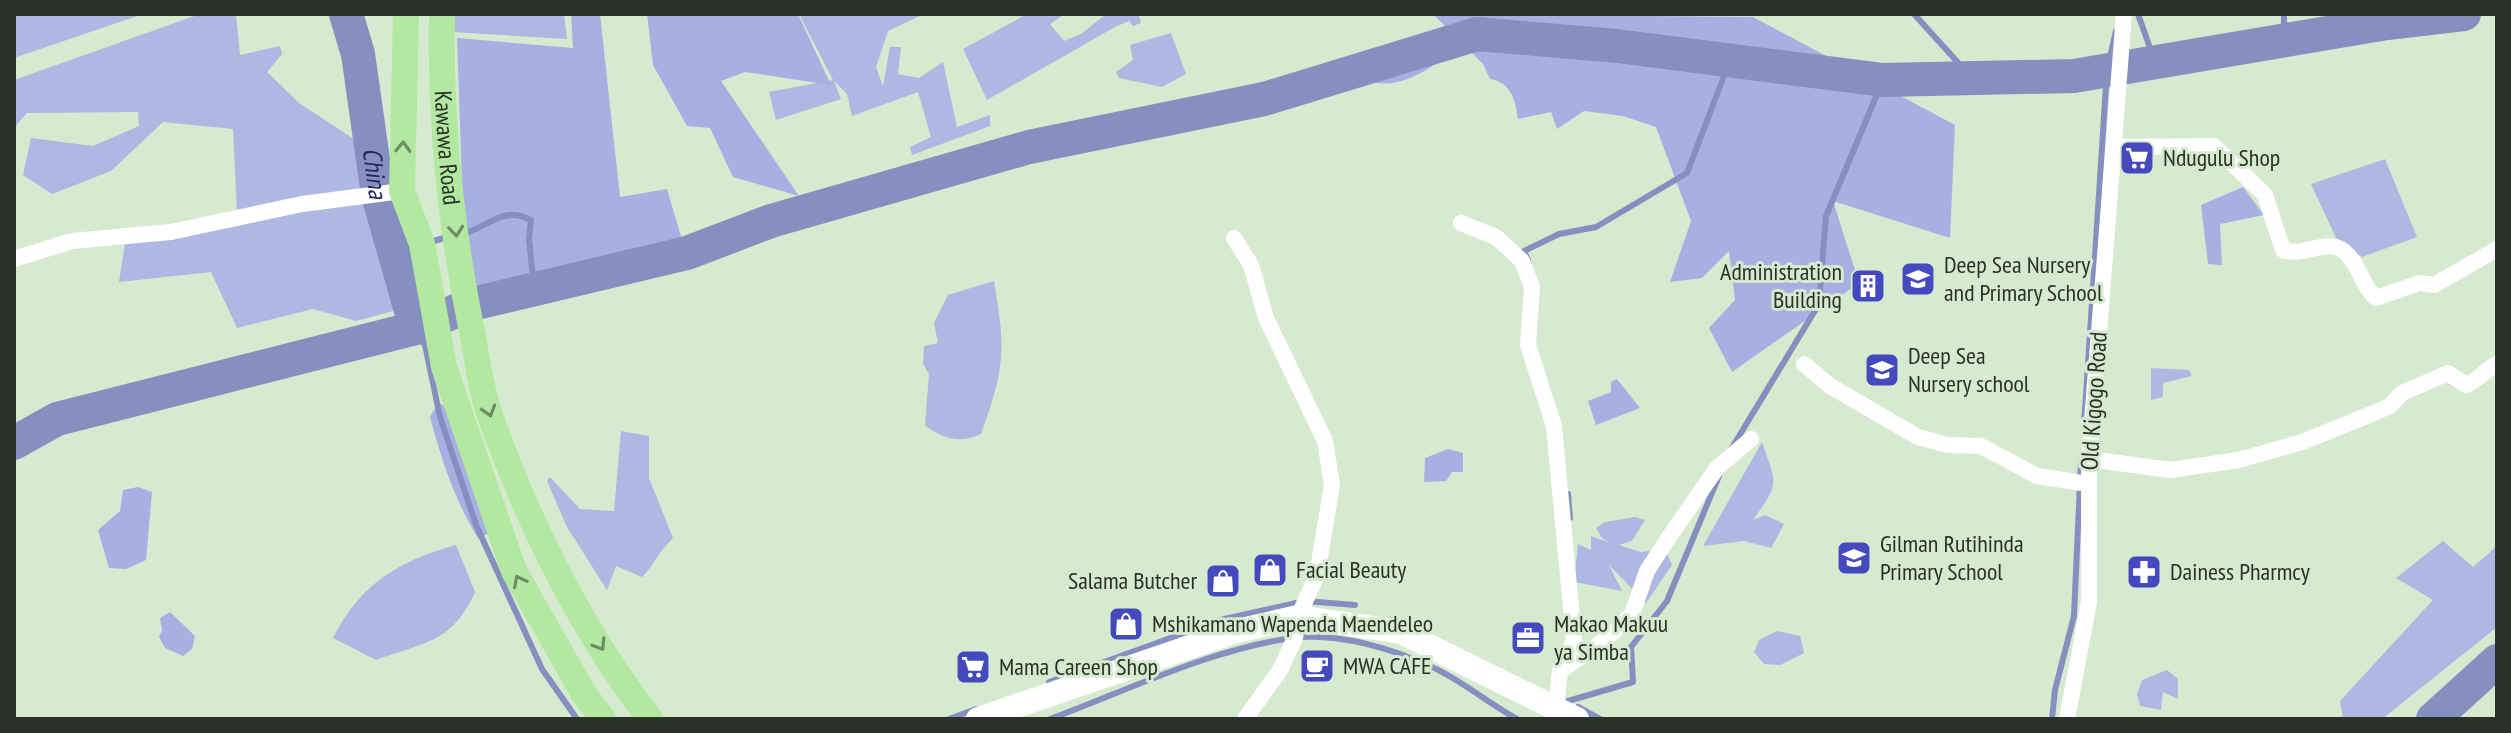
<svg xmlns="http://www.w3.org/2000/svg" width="2511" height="733" font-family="'PT Sans Narrow',sans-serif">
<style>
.green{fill:#aeb8e3}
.forest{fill:#a6b0e2}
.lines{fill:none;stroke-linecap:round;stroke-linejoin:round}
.stream{stroke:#8690c0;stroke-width:6}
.river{stroke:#8690c0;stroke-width:34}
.street{stroke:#fff;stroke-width:16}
.secondary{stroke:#fff;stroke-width:24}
.primary{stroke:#b2e8a0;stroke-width:26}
.oneway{stroke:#6e8c64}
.labels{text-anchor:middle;stroke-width:6;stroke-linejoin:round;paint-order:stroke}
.street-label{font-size:24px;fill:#2a3128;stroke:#d6ead0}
.poi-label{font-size:24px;fill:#2a3128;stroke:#d6ead0;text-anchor:start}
.water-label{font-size:26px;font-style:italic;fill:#232863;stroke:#d6ead0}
</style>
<rect width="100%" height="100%" fill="#d6ead0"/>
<!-- green -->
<g class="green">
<polygon points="14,14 143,14 14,58"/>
<polygon points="200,14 236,14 240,55 280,46 282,54 267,72 299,103 360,143 403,249 397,310 356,321 313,309 237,328 211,272 119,282 126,237 237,213 233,129 163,122 111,171 52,194 23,175 31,138 93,146 139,126 138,112 27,113 14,128 14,80"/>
<polygon points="454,14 564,14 567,39 451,32"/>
<polygon points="799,14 924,14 888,31 876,67 883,86 890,47 901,47 898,74 919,78 943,62 957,127 990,115 990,126 912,155 910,147 931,137 918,92 852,116 847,94 834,81 841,99 776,120 769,92 833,80"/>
<polygon points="1027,14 1065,14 1050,24 1064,41 1081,34 1105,15 1146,14 1139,16 1141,23 1133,26 1129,21 1115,27 987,100 963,49"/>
<polygon points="1171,33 1186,74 1162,87 1119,78 1116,72 1133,60 1130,45"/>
<polygon points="2385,159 2417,237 2362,257 2336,238 2311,184"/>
<path d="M 994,281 C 1006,351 1005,368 981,434 C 960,444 942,439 925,425 L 929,374 L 923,364 L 924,346 L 938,343 L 934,323 L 948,295 Z"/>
<polygon points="2151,368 2189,370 2192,376 2163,383 2163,397 2151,400"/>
<path d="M 621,431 L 649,436 L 649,478 L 673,538 C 658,552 655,564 642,577 L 616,566 L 607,590 L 567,527 L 547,481 L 550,477 L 580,509 L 614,511 Z"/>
<path d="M 1762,442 C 1777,486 1780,482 1753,520 L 1765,515 L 1784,524 L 1771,548 L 1744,541 L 1703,546 Z"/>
<polygon points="1635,517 1645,520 1632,541 1619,545 1641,552 1665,549 1672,565 1646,603 1609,565 1622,591 1574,582 1578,544 1591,550 1591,536 1611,543 1602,538 1596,528 1605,522"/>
<polygon points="2443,541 2473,567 2497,546 2497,627 2382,719 2343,719 2340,701 2433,600 2396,578"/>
<path d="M 456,545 L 475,592 C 452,643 425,642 376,660 L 333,638 C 361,583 399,561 456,545 Z"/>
<polygon points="1777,631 1800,636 1804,653 1780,665 1764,664 1754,652 1759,640"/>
<polygon points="2167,670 2178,679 2178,699 2163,692 2161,710 2140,706 2137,694 2142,680"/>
</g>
<!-- forest -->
<g class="forest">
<polygon points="571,14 600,14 620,197 667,189 683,243 466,303 457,38 573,48"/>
<polygon points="647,14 798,14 831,85 745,72 721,81 799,196 733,177 710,128 687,126 653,65"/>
<path d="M 1433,14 L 1753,17 L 1955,125 L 1950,238 L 1833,201 L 1859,283 L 1732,372 L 1709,328 L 1735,300 L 1729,251 L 1702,278 L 1670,282 L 1691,221 L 1656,127 L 1623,116 L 1584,111 L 1557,129 L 1551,112 L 1518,119 C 1515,100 1512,83 1490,79 L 1483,64 Z"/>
<path d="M 1415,53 L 1433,66 C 1399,86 1386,88 1349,76 L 1365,64 Z"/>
<polygon points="2243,187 2264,215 2220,224 2222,265 2208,264 2201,205"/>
<polygon points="1617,379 1640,408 1596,425 1588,401 1611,392 1611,382"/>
<path d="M 438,403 L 451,408 L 490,533 L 478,538 C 455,501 441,459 430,417 Z"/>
<polygon points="1448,449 1463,453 1463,472 1452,472 1446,481 1424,482 1425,458"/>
<polygon points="138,487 152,492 146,560 126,569 109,568 98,530 120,511 123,490"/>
<polygon points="170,612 195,636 192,649 183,656 165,648 159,637 162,630 160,618"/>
</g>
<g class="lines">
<!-- stream -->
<g class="stream">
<polyline points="1914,14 1972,78"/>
<polyline points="2138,14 2155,62"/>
<polyline points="2284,40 2284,14"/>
<path d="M 462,234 C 489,227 503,205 531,220 L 529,239 L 534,288"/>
<polyline points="427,243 451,236"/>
<polyline points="1528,260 1524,251 1559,234 1596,227 1687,173 1729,63"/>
<polyline points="416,328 425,345 440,417 476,525 542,669 577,719"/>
<polyline points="2084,426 2107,70 2116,31"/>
<polyline points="1730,451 1819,304 1826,216 1883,80"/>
<polyline points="1568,494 1570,518"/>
<polyline points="1049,682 1220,620 1305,601 1355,605"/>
<polyline points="1568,701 1633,682 1631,647 1667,601 1719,476"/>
<polyline points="1578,707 1600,719"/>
<polyline points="949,719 976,709"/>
<path d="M 1050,719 C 1129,690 1208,650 1292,638 C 1338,632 1394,649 1434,668 C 1461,680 1489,704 1517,719"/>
<polyline points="2052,719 2055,690 2074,616 2081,461"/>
</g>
<!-- river -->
<g class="river">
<path id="s1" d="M 346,14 L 358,54 L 378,195 L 416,328"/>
<polyline points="14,443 57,419 416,328 472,304 687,253 771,221 1029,147 1264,99 1477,34 1617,46 1883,80 2074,76 2387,23 2464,14"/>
<polyline points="2433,719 2497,661"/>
</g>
<!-- street -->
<g class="street">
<path d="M 2115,147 L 2214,146 L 2265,195 L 2283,250 C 2305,258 2330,234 2348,255 C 2360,268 2363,287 2376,298 L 2420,283 L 2434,285 L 2497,249"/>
<polyline points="1461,223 1496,237 1522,261 1532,287 1528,345 1554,426 1574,640 1560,670 1556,708"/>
<polyline points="1234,238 1251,265 1266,318 1325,441 1332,485 1317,575 1298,617 1295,638 1280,670 1245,719"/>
<polyline points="14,259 72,241 171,232 302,204 402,191"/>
<polyline points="1804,364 1830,386 1918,437 1948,445 1981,446 2037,476 2088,484"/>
<path d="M 2089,459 L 2170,470 L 2239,460 L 2302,442 L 2369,415 L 2390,406 L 2402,393 L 2448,373 L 2466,385 C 2481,379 2485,369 2497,364"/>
<polyline points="1562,670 1606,639 1632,614 1647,571 1667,540 1717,468 1751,439"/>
<polyline points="2067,719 2089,602 2089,459 2124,14"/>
</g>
<!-- secondary -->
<polyline class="secondary" points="978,719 1237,631 1298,617 1401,632 1577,719"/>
<!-- primary -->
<g class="primary">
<polyline points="406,14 402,191 422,244 444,367 514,571 584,694 603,719"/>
<path id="s2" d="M 442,14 C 440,120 451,229 472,332 C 478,362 481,393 492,421 C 530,526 582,631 650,719"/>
</g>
</g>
<!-- one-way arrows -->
<defs><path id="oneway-chevron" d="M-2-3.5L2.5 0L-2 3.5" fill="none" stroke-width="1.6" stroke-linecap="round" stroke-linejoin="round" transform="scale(2)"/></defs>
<g class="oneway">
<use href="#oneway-chevron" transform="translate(403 147) rotate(-88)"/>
<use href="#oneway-chevron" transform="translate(456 231) rotate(84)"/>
<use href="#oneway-chevron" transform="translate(489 411) rotate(74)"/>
<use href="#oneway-chevron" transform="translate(519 581) rotate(-117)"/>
<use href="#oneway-chevron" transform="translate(600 645) rotate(58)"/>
</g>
<!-- icons -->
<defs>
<symbol id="supermarket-square" viewBox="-11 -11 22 22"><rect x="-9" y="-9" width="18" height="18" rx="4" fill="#4449be" stroke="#d6ead0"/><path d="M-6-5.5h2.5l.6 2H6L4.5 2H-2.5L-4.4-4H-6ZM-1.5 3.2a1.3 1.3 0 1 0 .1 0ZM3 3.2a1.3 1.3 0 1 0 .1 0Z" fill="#fff"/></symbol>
<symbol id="school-square" viewBox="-11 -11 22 22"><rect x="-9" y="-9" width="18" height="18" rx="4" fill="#4449be" stroke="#d6ead0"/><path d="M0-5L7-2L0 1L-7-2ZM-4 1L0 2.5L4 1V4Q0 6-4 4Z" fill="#fff"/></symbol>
<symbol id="building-square" viewBox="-11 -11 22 22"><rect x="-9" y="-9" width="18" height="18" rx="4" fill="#4449be" stroke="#d6ead0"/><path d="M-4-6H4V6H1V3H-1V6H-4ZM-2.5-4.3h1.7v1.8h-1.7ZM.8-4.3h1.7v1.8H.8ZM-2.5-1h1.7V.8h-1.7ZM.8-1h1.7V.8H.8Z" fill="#fff"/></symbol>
<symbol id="shop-square" viewBox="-11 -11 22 22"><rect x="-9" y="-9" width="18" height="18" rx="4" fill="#4449be" stroke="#d6ead0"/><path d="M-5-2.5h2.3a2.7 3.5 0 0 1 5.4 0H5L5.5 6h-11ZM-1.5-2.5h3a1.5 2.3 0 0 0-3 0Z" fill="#fff"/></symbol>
<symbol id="pharmacy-square" viewBox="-11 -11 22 22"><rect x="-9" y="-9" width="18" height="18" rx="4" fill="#4449be" stroke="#d6ead0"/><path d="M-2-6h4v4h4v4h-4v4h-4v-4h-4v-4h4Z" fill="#fff"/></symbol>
<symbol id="office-square" viewBox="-11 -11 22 22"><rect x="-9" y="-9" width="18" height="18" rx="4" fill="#4449be" stroke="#d6ead0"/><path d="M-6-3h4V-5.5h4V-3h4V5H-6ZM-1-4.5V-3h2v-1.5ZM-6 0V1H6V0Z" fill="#fff"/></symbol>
<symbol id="cafe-square" viewBox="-11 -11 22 22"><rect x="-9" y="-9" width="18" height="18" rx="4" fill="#4449be" stroke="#d6ead0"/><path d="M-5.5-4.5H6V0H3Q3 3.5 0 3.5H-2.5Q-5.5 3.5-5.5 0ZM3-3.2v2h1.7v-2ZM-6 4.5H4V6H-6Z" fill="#fff"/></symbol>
</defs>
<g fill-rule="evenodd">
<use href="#supermarket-square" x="2117" y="138" width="40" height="40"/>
<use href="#school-square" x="1898" y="259" width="40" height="40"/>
<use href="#building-square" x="1848" y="266" width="40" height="40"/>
<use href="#school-square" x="1862" y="350" width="40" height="40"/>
<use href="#school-square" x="1834" y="538" width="40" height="40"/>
<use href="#shop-square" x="1250" y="550" width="40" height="40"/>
<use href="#pharmacy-square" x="2124" y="552" width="40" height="40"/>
<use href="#shop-square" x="1203" y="561" width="40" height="40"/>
<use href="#shop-square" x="1106" y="604" width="40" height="40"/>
<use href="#office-square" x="1508" y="618" width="40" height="40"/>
<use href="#cafe-square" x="1297" y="646" width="40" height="40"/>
<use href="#supermarket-square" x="953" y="647" width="40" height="40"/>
</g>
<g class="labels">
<!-- street labels -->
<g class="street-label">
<text dy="8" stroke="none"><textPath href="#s2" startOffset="134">Kawawa Road</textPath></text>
<text transform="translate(2094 401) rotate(-86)" y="8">Old Kigogo Road</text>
</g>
<!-- poi labels -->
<g class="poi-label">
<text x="2163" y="166">Ndugulu Shop</text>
<text x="1944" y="273">Deep Sea Nursery<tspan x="1944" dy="28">and Primary School</tspan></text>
<text x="1842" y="280" text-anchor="end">Administration<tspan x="1842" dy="28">Building</tspan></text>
<text x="1908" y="364">Deep Sea<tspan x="1908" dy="28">Nursery school</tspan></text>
<text x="1880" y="552">Gilman Rutihinda<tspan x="1880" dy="28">Primary School</tspan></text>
<text x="1296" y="578">Facial Beauty</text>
<text x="2170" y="580">Dainess Pharmcy</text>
<text x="1197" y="589" text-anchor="end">Salama Butcher</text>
<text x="1152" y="632">Mshikamano Wapenda Maendeleo</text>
<text x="1554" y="632">Makao Makuu<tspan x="1554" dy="28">ya Simba</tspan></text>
<text x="1343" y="674">MWA CAFE</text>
<text x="999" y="675">Mama Careen Shop</text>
</g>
<!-- water labels -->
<g class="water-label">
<text dy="9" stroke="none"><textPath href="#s1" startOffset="162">China</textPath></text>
</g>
</g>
<!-- border -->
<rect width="2511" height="733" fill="none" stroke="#2a3128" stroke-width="32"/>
</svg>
